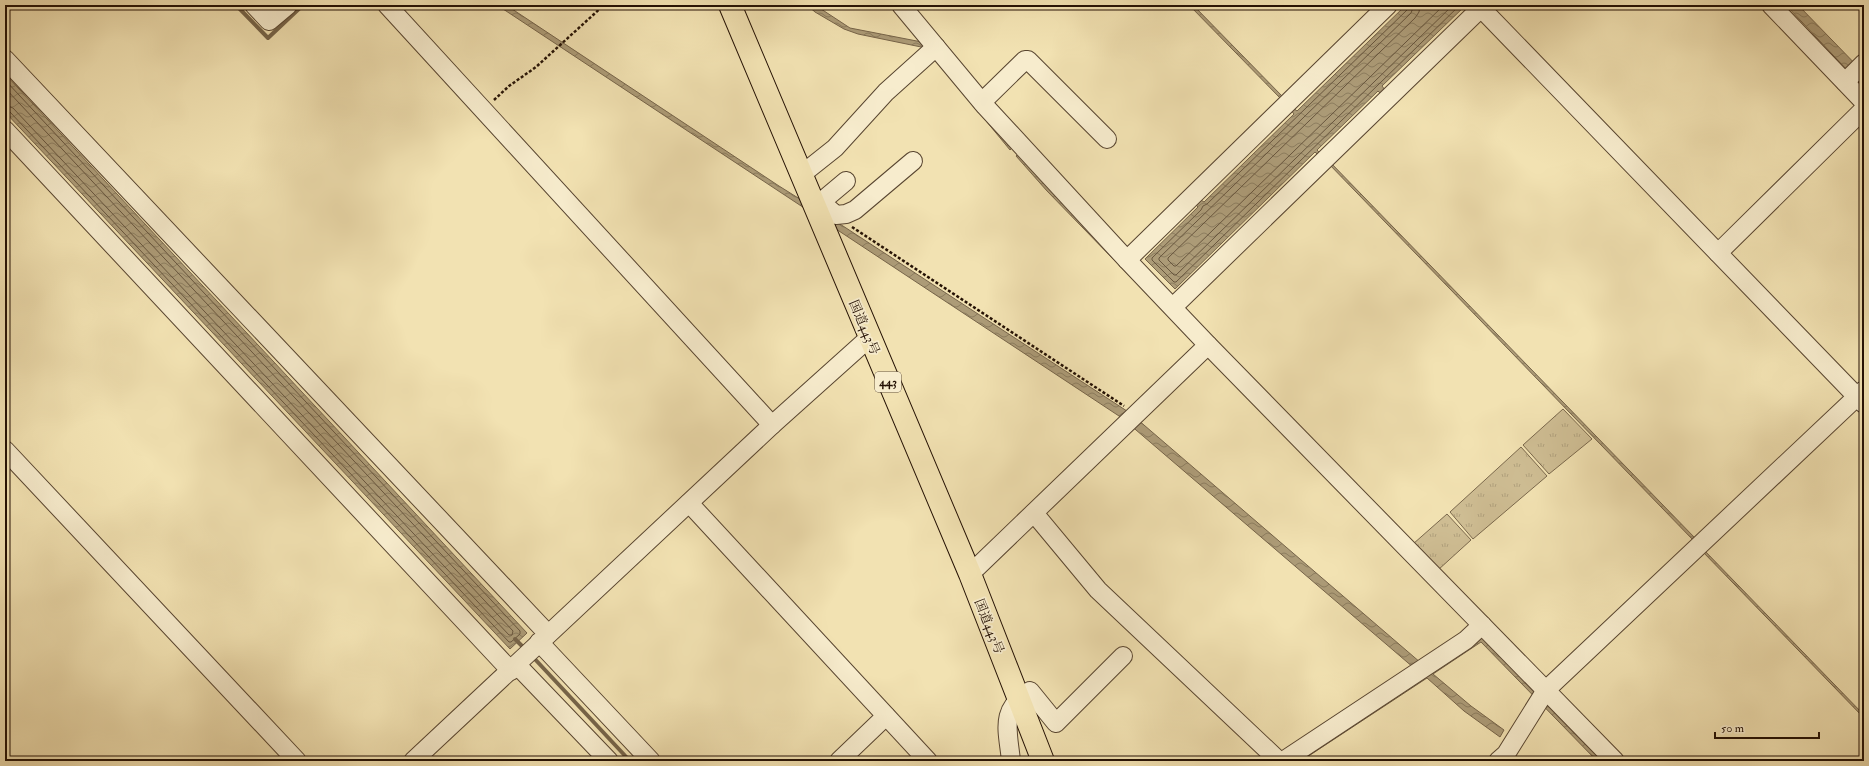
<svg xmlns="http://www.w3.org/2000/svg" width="1869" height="766" font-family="'IM FELL Double Pica','Noto Serif JP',serif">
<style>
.grass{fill:url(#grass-tufts);stroke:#7a684c}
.water{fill:url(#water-waves);stroke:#766449}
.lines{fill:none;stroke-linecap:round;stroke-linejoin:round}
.shore{stroke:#68563e;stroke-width:1}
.stream{stroke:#766449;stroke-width:4}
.minor-casing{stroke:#584530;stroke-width:20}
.highway-casing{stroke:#241104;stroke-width:24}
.path{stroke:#241104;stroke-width:2.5;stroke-dasharray:3 2;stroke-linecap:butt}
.minor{stroke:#f7eccd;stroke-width:18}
.highway{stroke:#f2e2b2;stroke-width:22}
.labels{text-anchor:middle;stroke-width:3.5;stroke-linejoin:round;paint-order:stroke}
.shield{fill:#f7eccd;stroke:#635340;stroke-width:1}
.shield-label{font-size:12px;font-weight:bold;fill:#241104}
.street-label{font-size:13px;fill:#241104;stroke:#f7eccd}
</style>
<defs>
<pattern id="grass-tufts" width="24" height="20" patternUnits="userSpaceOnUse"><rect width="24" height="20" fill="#cfbe94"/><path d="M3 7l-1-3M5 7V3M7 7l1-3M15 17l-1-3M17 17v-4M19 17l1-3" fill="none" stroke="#b2a27e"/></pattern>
<pattern id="water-waves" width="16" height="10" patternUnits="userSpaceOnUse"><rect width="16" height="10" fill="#ac9b77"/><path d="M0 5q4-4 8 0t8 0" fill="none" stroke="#8c7d5f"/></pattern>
</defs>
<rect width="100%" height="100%" fill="#f2e2b2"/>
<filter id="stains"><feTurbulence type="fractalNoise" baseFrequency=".005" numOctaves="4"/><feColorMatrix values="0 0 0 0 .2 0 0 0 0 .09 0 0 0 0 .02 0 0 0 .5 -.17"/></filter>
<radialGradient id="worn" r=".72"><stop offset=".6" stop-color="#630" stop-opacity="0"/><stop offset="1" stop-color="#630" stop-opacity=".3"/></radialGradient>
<!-- grass -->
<g class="grass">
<polygon points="1563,409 1592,439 1549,474 1523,445"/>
<polygon points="1521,447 1547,476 1473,539 1450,512"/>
<polygon points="1447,514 1471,540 1438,570 1413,544"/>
</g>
<!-- water -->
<g class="water">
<polygon points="497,5 506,5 779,186 843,226 1130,413 1428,669 1479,635 1047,191 1016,156 1019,153 1608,761 1597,761 1481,642 1433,674 1471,706 1504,730 1500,737 1464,711 1427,678 1301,761 1290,761 1421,674 1122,418"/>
<polygon points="807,5 815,5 850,28 927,43 1013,147 1010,150 926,48 858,34 844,29 815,12"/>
<polygon points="1189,5 1193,5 1282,96 1280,98"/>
<polygon points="1406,5 1466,5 1382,86 1385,90 1381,94 1378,91 1317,150 1321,154 1319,156 1315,152 1175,289 1145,259 1198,207 1196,205 1201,200 1204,202 1294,114 1290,109 1292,107 1297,111"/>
<polygon points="1786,5 1798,5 1864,73 1864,88"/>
<polygon points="5,74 527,633 510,649 5,112"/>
<polygon points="1329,161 1695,538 1693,540 1327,162"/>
<polygon points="1704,550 1864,715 1864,718 1702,551"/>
</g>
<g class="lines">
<!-- shore -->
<g class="shore">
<polyline points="1409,5 1407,10 1207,204 1203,206 1201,210 1152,258 1152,260 1174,282 1176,282 1460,5"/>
<polyline points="1414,5 1411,13 1159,258 1159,260 1174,275 1176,275 1453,5"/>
<polyline points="1420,5 1419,12 1415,18 1168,258 1168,260 1174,266 1176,266 1444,5"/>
<polyline points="5,80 520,631 520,634 511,642 509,642 10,112 5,110"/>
<polyline points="5,88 513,631 512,635 509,635 13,108 5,105"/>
</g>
<!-- stream -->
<g class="stream">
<polyline points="236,5 268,38 303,5"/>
<polyline points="515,639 526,650"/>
<polyline points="532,656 630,761"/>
</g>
<defs>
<g id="minor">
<polyline points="254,5 269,21 288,5"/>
<polyline points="387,5 772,425"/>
<polyline points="901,5 985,106 1127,260 1208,345 1615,761"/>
<polyline points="1771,5 1864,102"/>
<polyline points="1481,8 1864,404"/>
<polyline points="5,59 548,634"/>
<polyline points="1845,82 1864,63"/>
<polyline points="982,102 1025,60 1028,60 1107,139"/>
<polyline points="5,130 511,671"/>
<polyline points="801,175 835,148 886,92 936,47"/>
<polyline points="821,202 836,215 846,214 855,210 913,161"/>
<polyline points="815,207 846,181"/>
<polyline points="1718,253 1864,109"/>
<polyline points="1127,260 1388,5"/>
<polyline points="1173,307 1484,5"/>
<polyline points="5,450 297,761"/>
<polyline points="689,503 928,761"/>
<polyline points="1034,513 1098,590 1279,761"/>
<polyline points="970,574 1208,345"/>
<polyline points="539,642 651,761"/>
<polyline points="517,665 609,761"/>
<polyline points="413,761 772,425 869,338"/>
<polyline points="839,761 886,716"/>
<path d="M 1011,761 C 1008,730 999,710 1030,691 L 1056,723 L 1123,656"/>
<polyline points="1283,761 1466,640 1482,625"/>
<polyline points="1498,761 1506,754 1546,690 1864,390"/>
</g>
<polyline id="highway" points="730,5 970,574 1043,761"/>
</defs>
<!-- minor casing -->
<use href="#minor" class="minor-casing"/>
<!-- highway casing -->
<use href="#highway" class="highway-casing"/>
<!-- path -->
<g class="path">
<polyline points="494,100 509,86 536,67 604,5"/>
<polyline points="852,227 1124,406"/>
</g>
<!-- minor -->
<use href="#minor" class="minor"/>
<!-- highway -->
<use href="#highway" class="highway"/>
</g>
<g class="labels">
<!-- shield labels -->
<rect class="shield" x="875" y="372" width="26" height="20" rx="3"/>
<g class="shield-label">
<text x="888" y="386">443</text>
</g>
<!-- street labels -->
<g class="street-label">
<text transform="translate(865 327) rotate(67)" y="5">国道443号</text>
<text transform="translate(990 626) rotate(68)" y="5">国道443号</text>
</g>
</g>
<!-- margin -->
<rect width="1869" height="766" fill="none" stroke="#f2e2b2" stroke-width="20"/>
<rect x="6" y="6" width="1857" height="754" fill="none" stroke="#241104" stroke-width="2"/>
<rect x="10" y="10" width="1849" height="746" fill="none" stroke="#241104"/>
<!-- scale -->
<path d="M1715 732v6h104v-6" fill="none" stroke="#241104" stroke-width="2"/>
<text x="1721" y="732" font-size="12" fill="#241104" stroke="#f7eccd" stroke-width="3" paint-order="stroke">50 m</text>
<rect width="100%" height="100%" filter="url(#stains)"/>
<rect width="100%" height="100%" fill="url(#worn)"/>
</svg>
